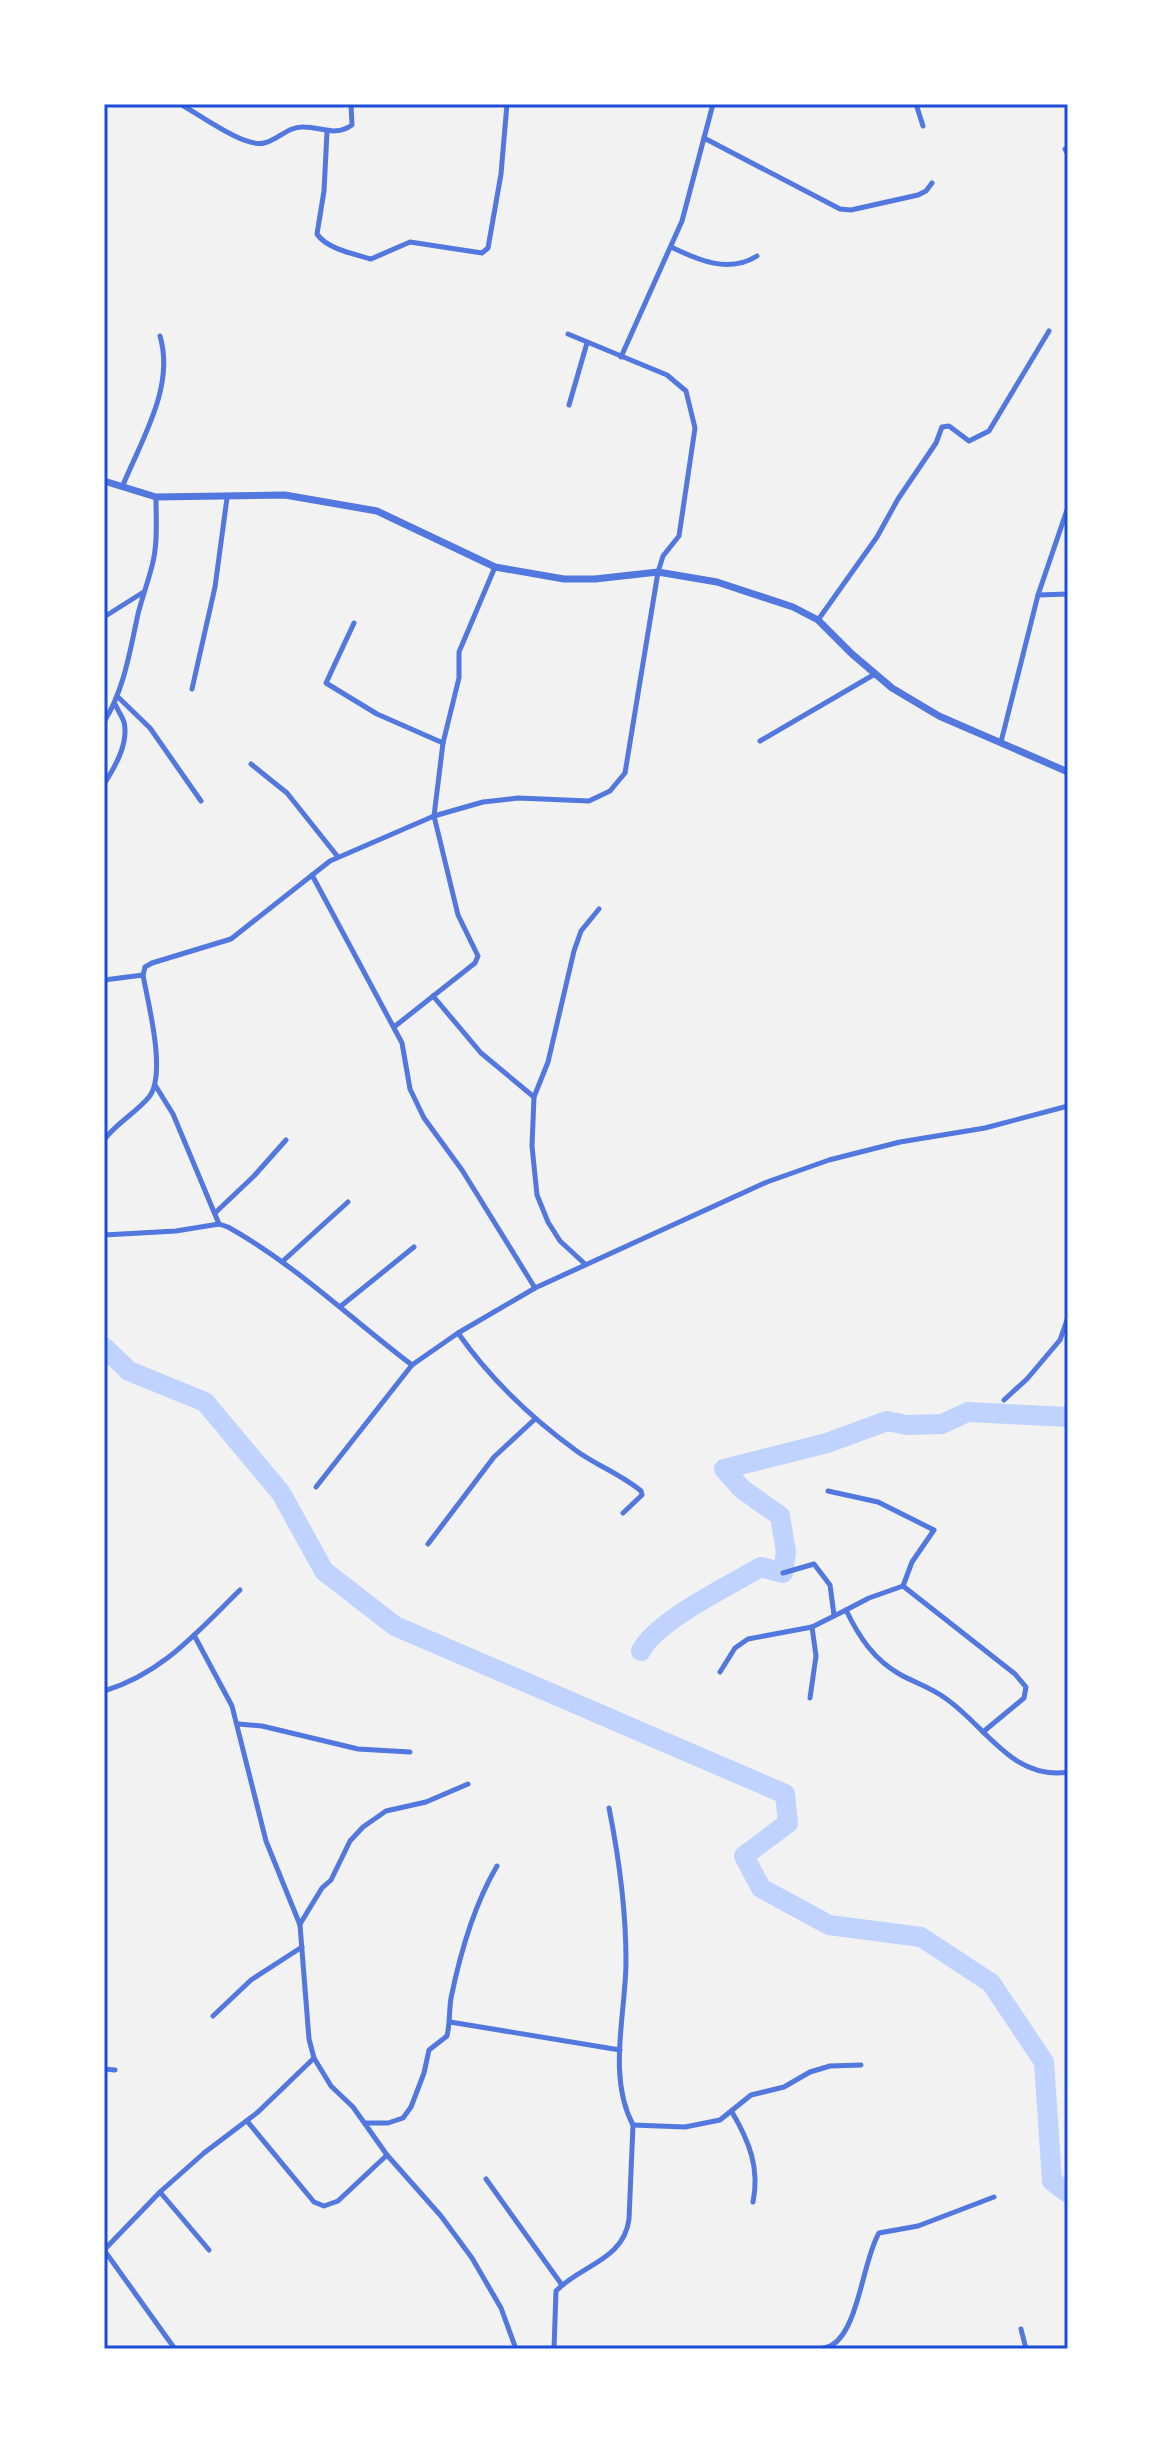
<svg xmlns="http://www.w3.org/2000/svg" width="1172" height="2453" font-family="Cabin,sans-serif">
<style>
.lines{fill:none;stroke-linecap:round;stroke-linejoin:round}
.river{stroke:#bfd3fe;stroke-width:20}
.minor{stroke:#5277de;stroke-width:5}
.tertiary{stroke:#5277de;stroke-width:7}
.neatline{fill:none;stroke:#1d4ed8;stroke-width:3}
</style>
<rect width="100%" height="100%" fill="#f2f2f2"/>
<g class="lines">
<!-- river -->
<g class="river">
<polyline points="104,1347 129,1371 205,1402 281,1493 324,1571 395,1626 785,1794 788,1823 744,1856 761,1888 829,1925 921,1937 991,1983 1044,2062 1052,2181 1068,2193"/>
<path d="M 641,1651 C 656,1621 730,1585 761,1567 L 783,1573 L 786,1552 L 780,1516 L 742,1489 L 724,1469 L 827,1443 L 887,1421 L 907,1425 L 942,1424 L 968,1412 L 1068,1417"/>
</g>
<!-- minor -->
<g class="minor">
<path d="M 180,104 C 199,114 244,148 264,143 C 278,140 288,126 304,127 C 322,127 335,137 352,125 L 351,104"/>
<polyline points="916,104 923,126"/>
<path d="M 327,132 L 324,191 L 317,234 C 327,249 354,254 371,259 L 410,242 L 482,253 L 488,248 L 501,174 L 507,104"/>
<polyline points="704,138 840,209 851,210 918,195 926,191 932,183"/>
<polyline points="1065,149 1068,155"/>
<path d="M 671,247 C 698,260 729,274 757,256"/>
<polyline points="621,357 682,221 713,104"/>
<polyline points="569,405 587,343"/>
<path d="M 123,485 C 142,439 175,386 160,336"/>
<polyline points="1038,595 1068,594"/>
<polyline points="104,617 142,593"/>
<polyline points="818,620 877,537 898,499 936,443 942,427 949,426 969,441 989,431 1049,331"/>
<polyline points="354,623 326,683 377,714 443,743"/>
<polyline points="192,689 215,587 227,498"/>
<polyline points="118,697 150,728 201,801"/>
<path d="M 104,722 C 124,690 130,651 138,614 C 142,598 148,582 152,566 C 158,544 156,520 156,497"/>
<polyline points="760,741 875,674"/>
<polyline points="1001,742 1038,595 1068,507"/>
<polyline points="251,764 287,793 338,857"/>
<path d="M 104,784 C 115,767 129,743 124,722 C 122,716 117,709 115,704"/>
<polyline points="312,875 402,1043 410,1089 424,1118 462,1170 535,1288"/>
<polyline points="143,975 145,967 152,963 231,939 330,861 434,816 483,802 518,798 589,801 610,791 625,773 658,572 663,556 679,536 695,428 686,391 667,375 568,334"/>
<path d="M 104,980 L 143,975 C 148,1003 167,1074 149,1097 C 136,1113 116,1123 104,1140"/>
<polyline points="433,996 481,1053 534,1097"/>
<polyline points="394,1027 475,963 478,956 458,915 434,816 443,743 459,678 459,652 495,567"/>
<polyline points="155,1085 173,1114 219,1224"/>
<polyline points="215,1213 254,1176 286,1140"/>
<path d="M 104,1235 L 176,1231 L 219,1224 L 228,1227 C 296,1265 351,1319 412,1365 L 458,1333 L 535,1288 L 767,1182 L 829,1160 L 900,1142 L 985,1128 L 1068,1106"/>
<polyline points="283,1261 348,1202"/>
<polyline points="585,1264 560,1241 548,1222 537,1195 532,1146 534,1097 548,1062 574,951 581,931 599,909"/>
<polyline points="341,1306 414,1247"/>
<path d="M 458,1333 C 491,1380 531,1418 578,1452 C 598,1466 622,1475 641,1491 L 642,1495 L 623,1513"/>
<polyline points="1004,1400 1027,1379 1060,1340 1068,1317"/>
<polyline points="316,1487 412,1365"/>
<polyline points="828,1491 878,1502 934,1530 912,1562 903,1586"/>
<polyline points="428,1544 494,1457 535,1419"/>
<polyline points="783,1573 814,1564 830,1585 834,1615"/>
<polyline points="903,1586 1015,1674 1026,1687 1024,1698 983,1732"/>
<polyline points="846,1610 869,1598 903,1586"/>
<polyline points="194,1635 232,1706 266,1841 300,1925 309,2039 314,2058 331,2086 353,2107 387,2155 441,2216 472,2258 501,2308 516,2349"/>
<polyline points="720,1672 735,1648 748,1639 812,1627"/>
<path d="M 104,1691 C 163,1673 197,1632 240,1590"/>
<path d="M 810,1698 L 816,1656 L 812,1627 L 846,1610 C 859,1637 874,1660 901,1675 C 916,1683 932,1688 945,1698 C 985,1725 1012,1781 1068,1772"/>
<polyline points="238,1724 262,1726 358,1749 410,1752"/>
<polyline points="300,1924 322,1888 331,1880 350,1841 363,1827 386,1811 426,1802 468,1784"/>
<polyline points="213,2016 251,1980 302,1947"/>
<polyline points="450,2022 620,2050"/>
<polyline points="104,2069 115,2070"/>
<path d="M 732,2112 C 749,2141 760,2168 753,2202"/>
<polyline points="247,2121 314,2202 324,2206 338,2201 387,2155"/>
<path d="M 366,2123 L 388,2123 L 403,2118 L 411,2107 L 424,2073 L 429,2050 L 447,2036 C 450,2023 449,2011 451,1998 C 460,1954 474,1905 497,1866"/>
<polyline points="633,2125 685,2127 720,2120 751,2095 784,2087 810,2072 830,2066 861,2065"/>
<polyline points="486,2179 562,2285"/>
<polyline points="160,2192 209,2250"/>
<polyline points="104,2250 160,2192 204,2153 258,2112 314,2058"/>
<polyline points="104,2250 175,2349"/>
<polyline points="1021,2329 1026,2349"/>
<path d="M 554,2349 L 556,2291 C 581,2265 624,2260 629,2219 L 633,2125 C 607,2076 626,2013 626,1961 C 626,1909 619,1858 609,1808"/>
<path d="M 801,2349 C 810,2349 824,2350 832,2345 C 859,2329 863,2259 879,2233 L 918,2226 L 994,2197"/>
</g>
<!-- tertiary -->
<polyline class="tertiary" points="104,481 156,497 285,495 377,511 495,567 564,579 595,579 658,572 717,582 793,607 818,620 852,654 892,688 939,716 1068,772"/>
</g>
<!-- border -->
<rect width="1172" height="2453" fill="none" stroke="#ffffff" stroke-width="212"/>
<rect x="106" y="106" width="960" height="2241" class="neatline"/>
</svg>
